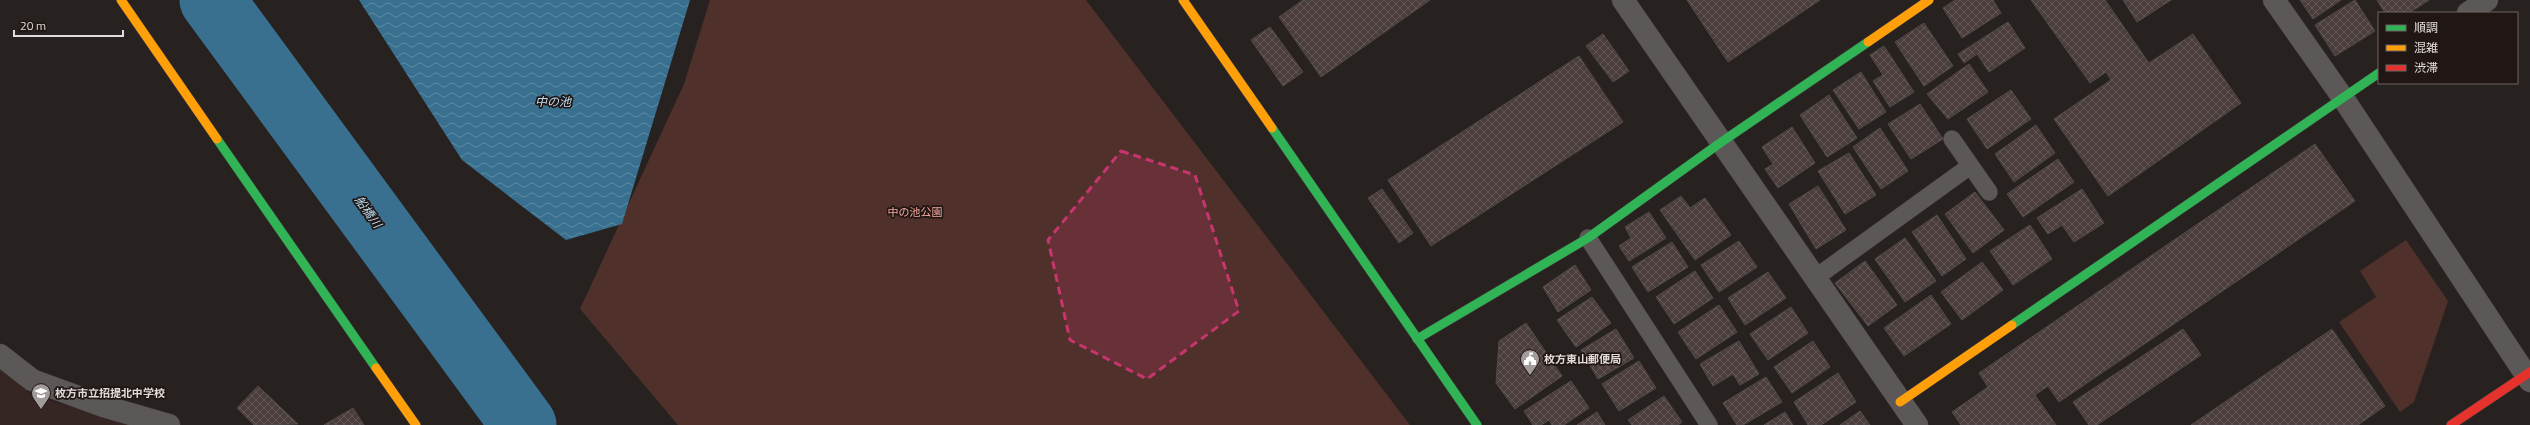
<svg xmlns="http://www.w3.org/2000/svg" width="2530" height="425" font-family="'Titillium Web','Noto Sans JP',sans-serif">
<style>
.built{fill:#352523}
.green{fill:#4f302a}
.water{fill:url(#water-waves)}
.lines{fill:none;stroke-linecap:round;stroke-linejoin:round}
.river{stroke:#39708f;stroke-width:65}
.building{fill:url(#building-cross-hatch);stroke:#504b4a}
.lane-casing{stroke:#423d3c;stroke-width:18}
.street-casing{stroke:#423d3c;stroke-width:23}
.fast-casing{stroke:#423d3c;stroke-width:10}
.slow-casing{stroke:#423d3c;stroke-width:10}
.jam-casing{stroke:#423d3c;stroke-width:10}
.lane{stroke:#5c5858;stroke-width:17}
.street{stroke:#5c5858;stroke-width:22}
.fast{stroke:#30b455;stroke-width:9}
.slow{stroke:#ff9f0a;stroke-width:9}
.jam{stroke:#e5322d;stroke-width:9}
.marked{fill:#c7356e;fill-opacity:0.2;stroke:#c7356e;stroke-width:3;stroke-dasharray:8 5;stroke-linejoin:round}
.labels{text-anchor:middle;stroke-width:3.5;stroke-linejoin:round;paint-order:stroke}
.park-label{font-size:11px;fill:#f4a99c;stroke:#201614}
.poi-label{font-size:11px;font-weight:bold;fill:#e3dcda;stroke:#201614;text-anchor:start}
.water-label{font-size:12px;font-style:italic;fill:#bedff4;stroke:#201614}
</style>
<defs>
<pattern id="water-waves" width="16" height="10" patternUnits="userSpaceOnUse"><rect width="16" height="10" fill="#39708f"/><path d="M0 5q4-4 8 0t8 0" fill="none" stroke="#5f8aa3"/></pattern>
<pattern id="building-cross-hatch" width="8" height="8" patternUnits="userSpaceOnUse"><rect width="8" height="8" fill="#4a3d3b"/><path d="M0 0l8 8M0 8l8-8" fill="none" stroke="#645857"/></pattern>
</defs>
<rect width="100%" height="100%" fill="#272120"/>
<!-- built -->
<polygon class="built" points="0,369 32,395 133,425 0,425"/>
<!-- green -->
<g class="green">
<polygon points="710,0 1086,0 1410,425 678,425 580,309 684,84"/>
<polygon points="2406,240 2448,301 2414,402 2400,412 2339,322 2376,297 2360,271"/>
</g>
<!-- water -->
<polygon class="water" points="359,0 690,0 622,224 566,240 462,160"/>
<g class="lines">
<!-- river -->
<polyline class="river" points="212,0 524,425"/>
</g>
<!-- building -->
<g class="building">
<polygon points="1303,0 1430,0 1321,77 1279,17"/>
<polygon points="1687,0 1820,0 1728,62"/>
<polygon points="1955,0 1993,0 2001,13 1962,38 1943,8"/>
<polygon points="2031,0 2105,0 2149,63 2193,34 2241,103 2108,196 2054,119 2111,80 2106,72 2090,83"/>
<polygon points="2123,0 2171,0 2137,22"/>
<polygon points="2300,0 2341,0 2313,19"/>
<polygon points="2355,0 2375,31 2335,56 2315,25"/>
<polygon points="2377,0 2429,0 2409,13 2385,13"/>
<polygon points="2008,22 2025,48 1989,72 1977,54 1964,63 1958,54"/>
<polygon points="1924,23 1953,66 1924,86 1895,42"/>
<polygon points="1270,27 1303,72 1283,86 1251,40"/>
<polygon points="1603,34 1629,71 1613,82 1586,46"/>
<polygon points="1884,46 1914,92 1890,107 1873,81 1883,75 1870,55"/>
<polygon points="1579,56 1623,122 1431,246 1388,180"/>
<polygon points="1969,64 1988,92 1948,119 1927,94"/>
<polygon points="1861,72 1886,112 1859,129 1833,90"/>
<polygon points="2011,90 2031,119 1987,149 1967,119"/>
<polygon points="1829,95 1857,138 1827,157 1800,115"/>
<polygon points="1920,104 1943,139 1911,159 1888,124"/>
<polygon points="2036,125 2055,153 2014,182 1995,154"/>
<polygon points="1792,127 1815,163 1778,188 1765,169 1773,164 1762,147"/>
<polygon points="1880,128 1908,171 1881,189 1853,147"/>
<polygon points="2315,144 2355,201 2059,402 2048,386 2035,395 2056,425 1961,425 1952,412 1988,387 1979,373"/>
<polygon points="1849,153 1876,195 1845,214 1818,171"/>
<polygon points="2058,159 2074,182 2023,217 2007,194"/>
<polygon points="1818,186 1846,230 1816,249 1789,204"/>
<polygon points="1382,189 1413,233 1399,243 1368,198"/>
<polygon points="2082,189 2104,223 2074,242 2062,225 2048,234 2037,218"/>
<polygon points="1975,192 2004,230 1973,253 1945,214"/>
<polygon points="1681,196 1690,208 1705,198 1731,235 1695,260 1660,210"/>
<polygon points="1649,212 1666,238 1629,261 1619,246 1631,238 1625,227"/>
<polygon points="1937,215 1966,259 1942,276 1912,232"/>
<polygon points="2030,225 2052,259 2013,285 1990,251"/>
<polygon points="1905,238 1936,281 1905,302 1875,259"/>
<polygon points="1739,241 1757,267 1719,292 1701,265"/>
<polygon points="1672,242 1688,267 1648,292 1632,267"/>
<polygon points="1865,261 1897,305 1868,326 1835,283"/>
<polygon points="1982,262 2003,290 1962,320 1941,292"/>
<polygon points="1575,265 1591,290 1558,312 1543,287"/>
<polygon points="1695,271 1713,298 1674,324 1656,297"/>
<polygon points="1768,272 1786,298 1745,325 1728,298"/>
<polygon points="1931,295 1951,324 1904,356 1884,328"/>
<polygon points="1592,297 1611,323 1576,347 1557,320"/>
<polygon points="1719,305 1737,332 1696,359 1678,332"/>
<polygon points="1791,307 1808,333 1768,360 1750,334"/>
<polygon points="1526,323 1562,376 1515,409 1496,383 1499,341"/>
<polygon points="1616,329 1634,358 1598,379 1581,350"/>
<polygon points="2183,329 2201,355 2097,425 2089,425 2073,402"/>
<polygon points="2332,329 2385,406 2358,425 2191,425"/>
<polygon points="1739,341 1759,374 1740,385 1733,374 1713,386 1700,364"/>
<polygon points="1813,341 1830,367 1792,393 1774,367"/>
<polygon points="1639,361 1656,388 1619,411 1602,384"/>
<polygon points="1838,373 1856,402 1821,425 1808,425 1794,402"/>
<polygon points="1766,377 1782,402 1743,425 1737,425 1723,403"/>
<polygon points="1571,381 1589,408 1564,425 1552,425 1549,420 1541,425 1533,425 1524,411"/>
<polygon points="258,386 298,424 254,425 237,408"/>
<polygon points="1664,396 1682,422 1678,425 1632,425 1628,420"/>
<polygon points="353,408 364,425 324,425"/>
<polygon points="1860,411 1870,425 1840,425"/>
<polygon points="1597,412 1605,425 1577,425"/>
<polygon points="1785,412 1793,425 1764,425"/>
</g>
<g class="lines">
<defs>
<g id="lane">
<polyline points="1952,139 1989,192"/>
<polyline points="1588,238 1709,425"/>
<polyline points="1815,278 1970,166"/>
</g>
<g id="street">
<polyline points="1623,0 1917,425"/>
<polyline points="2274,0 2343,98 2530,381"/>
<polyline points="2468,13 2487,0"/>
<polyline points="0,355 32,380 103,406 169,425"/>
</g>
<g id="fast">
<polyline points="1272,128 1477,425"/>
<polyline points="217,139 376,368"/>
<polyline points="2012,325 2379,73"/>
<polyline points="1417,339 1588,238 1720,143 1868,42"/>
</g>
<g id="slow">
<polyline points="121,0 217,139"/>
<polyline points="1183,0 1272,128"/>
<polyline points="1868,42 1929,0"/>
<polyline points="376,368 416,425"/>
<polyline points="1900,402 2012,325"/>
</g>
<polyline id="jam" points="2451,425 2530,372"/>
</defs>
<!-- lane casing -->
<use href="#lane" class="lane-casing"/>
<!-- street casing -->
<use href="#street" class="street-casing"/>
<!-- fast casing -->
<use href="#fast" class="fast-casing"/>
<!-- slow casing -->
<use href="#slow" class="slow-casing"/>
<!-- jam casing -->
<use href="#jam" class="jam-casing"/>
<!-- lane -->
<use href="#lane" class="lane"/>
<!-- street -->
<use href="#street" class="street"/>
<!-- fast -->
<use href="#fast" class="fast"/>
<!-- slow -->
<use href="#slow" class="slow"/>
<!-- jam -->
<use href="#jam" class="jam"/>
</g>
<!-- marked area -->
<path class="marked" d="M 1121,151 L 1195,175 L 1239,311 L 1147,379 L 1070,340 L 1048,240 Z"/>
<!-- icons -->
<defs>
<symbol id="civic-pin" viewBox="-11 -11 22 30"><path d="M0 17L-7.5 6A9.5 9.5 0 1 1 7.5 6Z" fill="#a19b99" stroke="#201614"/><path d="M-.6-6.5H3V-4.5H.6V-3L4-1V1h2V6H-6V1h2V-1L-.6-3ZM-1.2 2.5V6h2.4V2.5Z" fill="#fff"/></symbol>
<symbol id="school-pin" viewBox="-11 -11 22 30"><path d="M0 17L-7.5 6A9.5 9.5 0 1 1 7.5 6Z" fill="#a19b99" stroke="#201614"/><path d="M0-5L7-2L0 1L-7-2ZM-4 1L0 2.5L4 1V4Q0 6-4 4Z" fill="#fff"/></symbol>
</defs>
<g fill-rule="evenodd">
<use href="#civic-pin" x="1519" y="348" width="22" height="30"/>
<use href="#school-pin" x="30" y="382" width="22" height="30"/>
</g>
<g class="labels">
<!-- park labels -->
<g class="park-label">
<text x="915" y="216">中の池公園</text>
</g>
<!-- poi labels -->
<g class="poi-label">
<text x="1544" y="363">枚方東山郵便局</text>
<text x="55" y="397">枚方市立招提北中学校</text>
</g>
<!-- water labels -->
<g class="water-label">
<text x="553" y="106">中の池</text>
<text transform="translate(368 212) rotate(54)" y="4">船橋川</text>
</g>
</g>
<!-- legend -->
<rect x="2378" y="12" width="140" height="72" fill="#201614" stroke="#6e6563"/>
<rect x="2386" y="25" width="20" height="6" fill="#30b455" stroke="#6e6563"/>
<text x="2414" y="32" font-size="12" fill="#e3dcda">順調</text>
<rect x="2386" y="45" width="20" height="6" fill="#ff9f0a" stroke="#6e6563"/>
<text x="2414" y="52" font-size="12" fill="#e3dcda">混雑</text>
<rect x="2386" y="65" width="20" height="6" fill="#e5322d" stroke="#6e6563"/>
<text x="2414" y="72" font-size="12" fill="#e3dcda">渋滞</text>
<!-- scale -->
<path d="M14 30v6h109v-6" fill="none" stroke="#e3dcda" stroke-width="2"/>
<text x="20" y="30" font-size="12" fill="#e3dcda" stroke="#201614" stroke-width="3" paint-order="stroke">20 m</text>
</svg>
